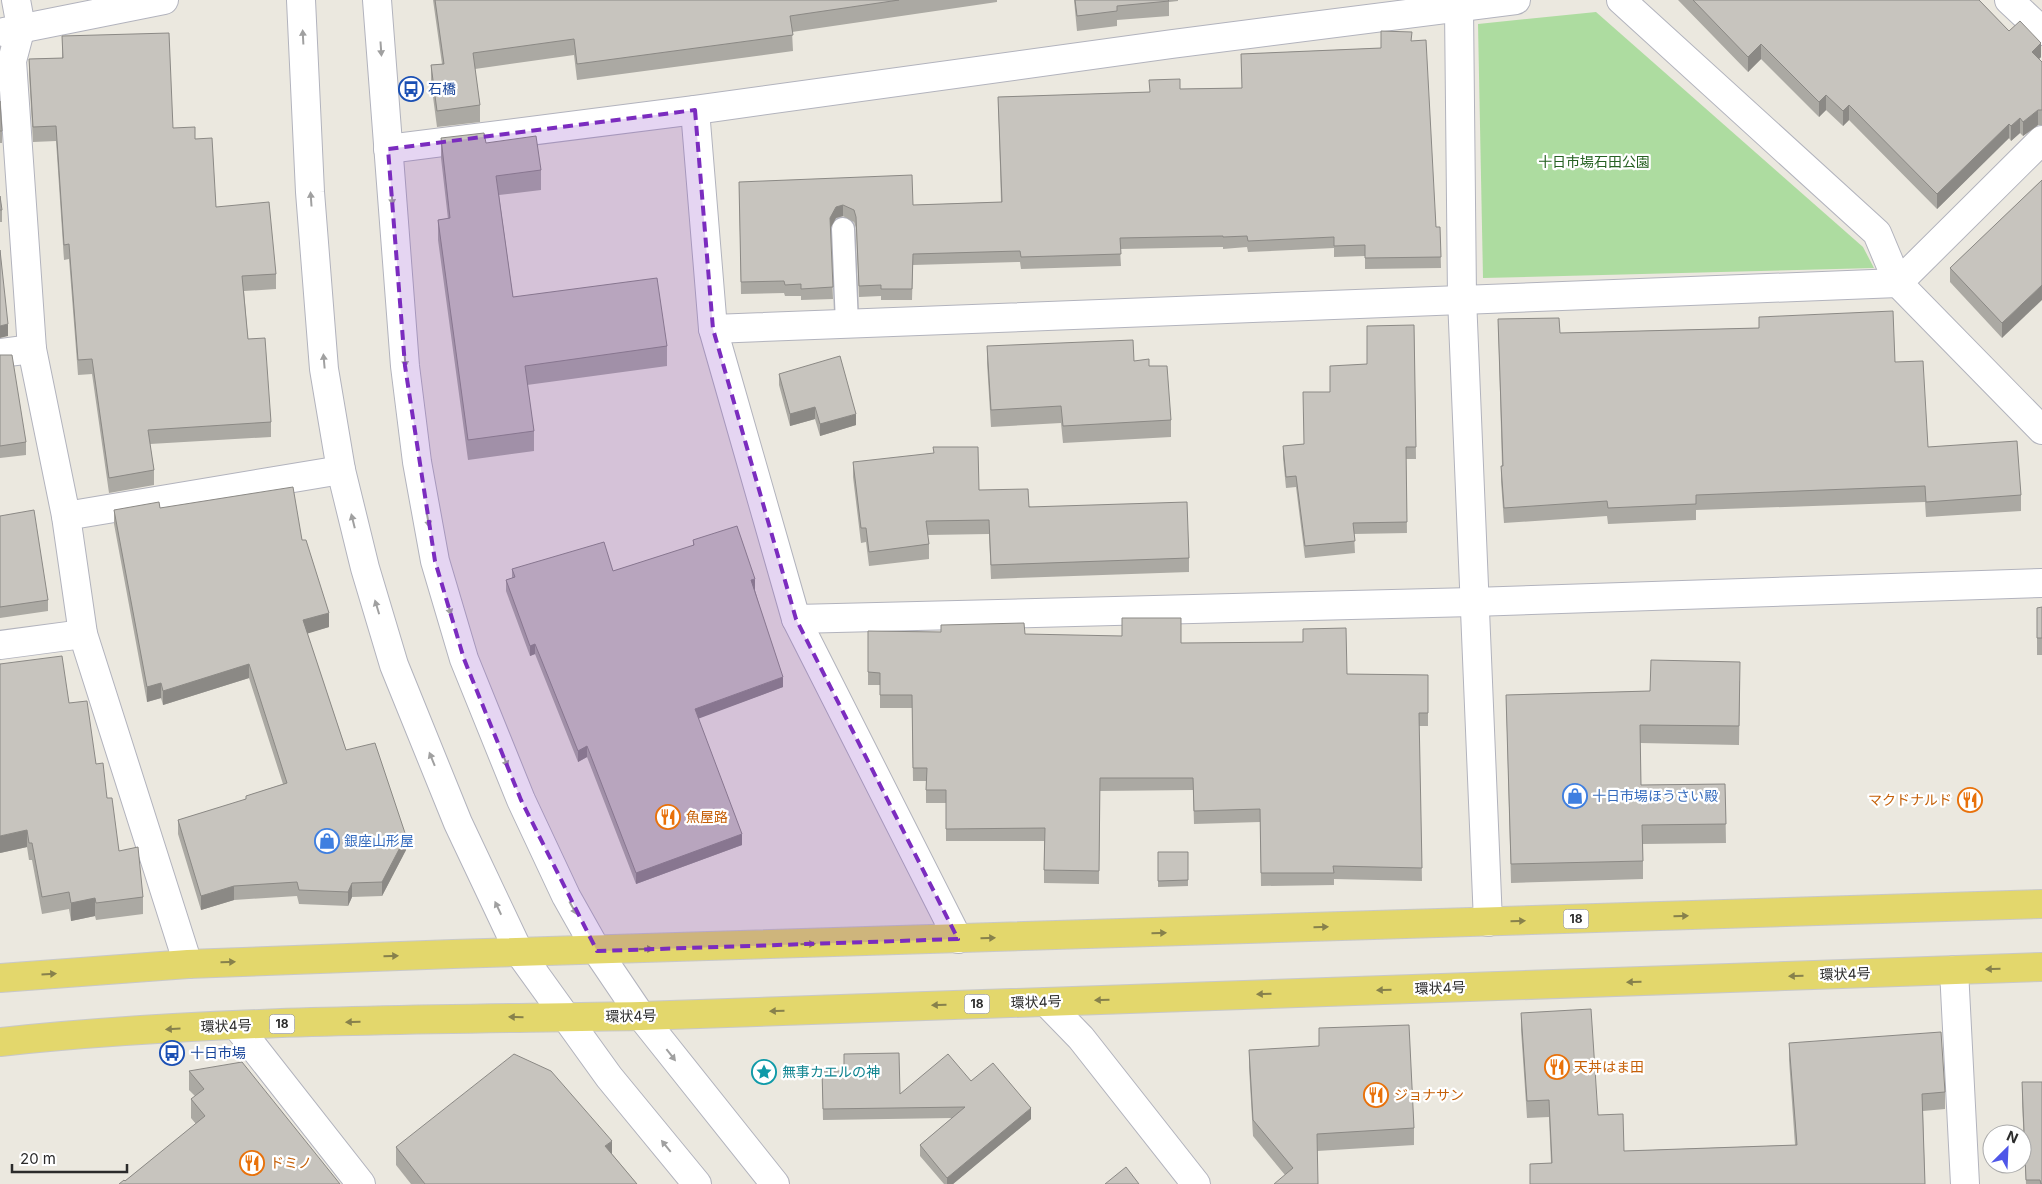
<svg xmlns="http://www.w3.org/2000/svg" width="2042" height="1184" font-family="Inter,'Noto Sans JP',sans-serif">
<style>
.green{fill:#addca0}
.lines{fill:none;stroke-linecap:round;stroke-linejoin:round}
.service-casing{stroke:#b2b3bd;stroke-width:25}
.minor-casing{stroke:#b2b3bd;stroke-width:30}
.tertiary-casing{stroke:#b2b3bd;stroke-width:30}
.primary-casing{stroke:#c8c8c8;stroke-width:30}
.service{stroke:#fff;stroke-width:22}
.minor{stroke:#fff;stroke-width:28}
.tertiary{stroke:#fff;stroke-width:28}
.primary{stroke:#e3d76c;stroke-width:28}
.wall{fill:#aba9a3}
.shaded-wall{fill:#8b8985}
.building{fill:#c7c4be;stroke:#8b8985}
.oneway{fill:#a0a0a0}
.oneway2{fill:#87814c}
.marked{fill:#7b2cbf;fill-opacity:0.2;stroke:#7b2cbf;stroke-width:4;stroke-dasharray:10 6;stroke-linejoin:round}
.labels{text-anchor:middle;stroke-width:4.5;stroke-linejoin:round;paint-order:stroke}
.shield{fill:#fff;stroke:#6b6b6b;stroke-width:1}
.shield-label{font-size:12px;font-weight:bold;fill:#2b2b2b}
.transit-label{font-size:14px;fill:#164399;stroke:#fff;text-anchor:start}
.park-label{font-size:14px;fill:#266122;stroke:#fff}
.shop-label{font-size:14px;fill:#366cbe;stroke:#fff;text-anchor:start}
.food-label{font-size:14px;fill:#c56008;stroke:#fff;text-anchor:start}
.street-label{font-size:14px;fill:#2b2b2b;stroke:#fff}
.culture-label{font-size:14px;fill:#0d838f;stroke:#fff;text-anchor:start}
</style>
<rect width="100%" height="100%" fill="#ebe8df"/>
<!-- green -->
<polygon class="green" points="1596,12 1863,247 1874,268 1483,278 1478,24"/>
<g class="lines">
<defs>
<polyline id="service" points="843,229 847,324"/>
<g id="minor">
<polyline points="16,0 21,27 12,61 32,349 66,516 83,634 188,964"/>
<polyline points="1621,0 1877,233 1898,283 2042,430"/>
<polyline points="2009,0 2042,31"/>
<polyline points="1459,8 1462,298 1488,922"/>
<polyline points="4,32 164,0"/>
<polyline points="695,110 713,329 796,619 958,939"/>
<polyline points="388,149 695,110 1172,44 1516,0"/>
<polyline points="713,329 1898,283 2042,140"/>
<polyline points="0,353 32,349"/>
<polyline points="66,516 341,470"/>
<polyline points="796,619 1473,602 2042,583"/>
<polyline points="0,645 83,634"/>
<polyline points="1954,970 1965,1184"/>
<polyline points="1046,1002 1081,1038 1196,1184"/>
<polyline points="237,1026 361,1184"/>
</g>
<g id="tertiary">
<polyline points="301,0 310,192 324,369 341,470 365,568 394,665 458,823 519,952 609,1077 697,1184"/>
<polyline points="377,0 405,366 417,462 435,561 464,659 521,800 566,896 597,951 641,1016 775,1184"/>
</g>
<g id="primary">
<polyline points="0,978 188,964 453,954 2042,904"/>
<path d="M 0,1042 C 213,1019 427,1020 641,1016 L 2042,967"/>
</g>
</defs>
<!-- service casing -->
<use href="#service" class="service-casing"/>
<!-- minor casing -->
<use href="#minor" class="minor-casing"/>
<!-- tertiary casing -->
<use href="#tertiary" class="tertiary-casing"/>
<!-- primary casing -->
<use href="#primary" class="primary-casing"/>
<!-- service -->
<use href="#service" class="service"/>
<!-- minor -->
<use href="#minor" class="minor"/>
<!-- tertiary -->
<use href="#tertiary" class="tertiary"/>
<!-- primary -->
<use href="#primary" class="primary"/>
</g>
<!-- wall -->
<g class="wall">
<polygon points="433,0 997,0 997,2 792,32 793,51 577,80 574,55 475,69 480,105 480,122 437,127 431,82 431,65 442,64"/>
<polygon points="1074,0 1178,0 1178,1 1169,2 1169,16 1117,20 1117,26 1077,31"/>
<polygon points="1678,0 1979,0 2009,31 2041,57 2039,59 2042,62 2042,125 2038,125 2023,136 2020,133 2011,141 2009,138 1937,209 1849,120 1843,126 1826,110 1819,117 1761,59 1748,72"/>
<polygon points="62,36 173,128 195,139 216,207 276,274 276,289 244,291 248,339 271,422 271,437 150,444 154,470 154,485 109,493 92,374 78,375 69,259 64,260 56,141 33,142 29,74 29,59 62,58"/>
<polygon points="1412,41 1436,227 1440,227 1441,268 1365,269 1365,256 1334,257 1334,248 1248,252 1247,247 1223,249 1223,247 1120,249 1121,266 1021,269 1020,262 913,265 912,300 881,300 881,296 859,297 856,228 854,222 843,216 836,218 830,228 833,299 801,300 801,296 785,296 784,293 741,294 739,182 913,205 1001,202 998,97 1149,92 1180,89 1242,88 1241,54 1381,48"/>
<polygon points="0,101 2,131 2,143 0,143"/>
<polygon points="441,138 486,143 541,170 541,190 499,195 513,297 667,346 667,366 527,385 534,431 534,451 468,460 438,240 438,220 448,219 441,158"/>
<polygon points="2042,180 2002,338 1950,282 1950,268"/>
<polygon points="0,196 2,210 2,222 0,222"/>
<polygon points="1759,317 1895,362 1928,447 2021,495 2021,511 1926,517 1925,502 1696,510 1696,520 1608,524 1607,516 1504,523 1501,481 1501,466 1502,466 1498,319 1560,333 1759,328"/>
<polygon points="1414,325 1416,459 1406,459 1407,533 1354,534 1355,553 1305,558 1296,487 1286,488 1283,458 1283,446 1304,444 1367,364"/>
<polygon points="987,346 1134,361 1149,366 1171,420 1171,437 1063,443 1061,423 991,427 987,363"/>
<polygon points="0,355 26,442 26,455 0,458"/>
<polygon points="779,374 856,425 820,436 815,419 790,426 779,385"/>
<polygon points="853,462 979,490 1189,558 1189,572 991,579 989,534 927,535 929,544 929,559 869,566 866,542 861,543 853,477"/>
<polygon points="160,508 302,540 329,627 307,633 346,750 406,850 382,896 352,897 348,906 299,904 297,896 234,900 201,910 178,834 178,820 246,800 246,796 283,784 249,678 163,705 161,698 147,702 114,524 114,510"/>
<polygon points="0,516 48,600 48,611 0,618"/>
<polygon points="693,540 755,590 783,687 698,718 742,845 636,884 587,757 578,762 535,654 530,656 506,591 506,580 512,578 512,569 613,571 693,546"/>
<polygon points="2042,607 2042,655 2037,655 2037,608"/>
<polygon points="868,631 1025,634 1181,643 1347,674 1428,675 1428,726 1419,726 1422,881 1334,879 1334,885 1261,886 1260,822 1194,824 1193,790 1100,791 1099,884 1044,883 1044,841 946,841 946,803 926,803 926,781 913,781 912,708 880,708 880,685 868,685"/>
<polygon points="1740,681 1739,745 1640,743 1641,785 1725,784 1726,843 1643,844 1643,879 1511,883 1506,695 1650,691"/>
<polygon points="69,703 96,764 107,798 119,851 143,897 143,914 96,920 95,916 71,921 69,909 42,914 32,860 29,860 27,847 0,853"/>
<polygon points="1158,852 1188,852 1188,886 1158,887"/>
<polygon points="1521,1013 1598,1115 1624,1151 1795,1145 1789,1060 1789,1043 1945,1092 1945,1109 1923,1111 1925,1184 1530,1184 1530,1164 1551,1163 1549,1117 1527,1118 1521,1030"/>
<polygon points="1319,1028 1414,1128 1414,1145 1317,1151 1285,1175 1253,1136 1249,1067 1249,1050 1319,1047"/>
<polygon points="189,1071 340,1184 125,1181 196,1124 191,1118 191,1099 195,1096 189,1090"/>
<polygon points="822,1071 900,1094 971,1081 1031,1119 953,1184 944,1184 920,1156 920,1145 952,1118 823,1120"/>
<polygon points="2022,1082 2042,1184 2026,1184 2022,1103"/>
<polygon points="396,1147 612,1154 637,1184 411,1184 396,1165"/>
</g>
<!-- shaded-wall -->
<g class="shaded-wall">
<polygon points="2041,43 2041,57 2032,66 2032,52"/>
<polygon points="1761,44 1761,59 1748,72 1748,57"/>
<polygon points="1826,95 1826,110 1819,117 1819,102"/>
<polygon points="1849,105 1849,120 1843,126 1843,111"/>
<polygon points="2038,110 2038,125 2023,136 2023,122"/>
<polygon points="2020,118 2020,133 2011,141 2011,126"/>
<polygon points="2009,124 2009,138 1937,209 1937,194"/>
<polygon points="843,205 843,216 836,218 830,229 830,218 836,207"/>
<polygon points="2042,285 2042,300 2002,338 2002,323"/>
<polygon points="8,324 8,336 0,338 0,326"/>
<polygon points="815,407 815,419 790,426 790,414"/>
<polygon points="856,414 856,425 820,436 820,424"/>
<polygon points="755,579 755,590 751,591 751,580"/>
<polygon points="329,613 329,627 303,635 303,620"/>
<polygon points="535,644 535,654 530,656 530,646"/>
<polygon points="249,664 249,678 163,705 163,691"/>
<polygon points="783,677 783,687 695,720 695,709"/>
<polygon points="161,683 161,698 147,702 147,687"/>
<polygon points="587,746 587,757 578,762 578,751"/>
<polygon points="27,830 27,847 0,853 0,836"/>
<polygon points="742,834 742,845 636,884 636,873"/>
<polygon points="406,836 406,850 382,896 382,882"/>
<polygon points="352,883 352,897 348,906 348,892"/>
<polygon points="234,886 234,900 201,910 201,896"/>
<polygon points="95,898 95,916 71,921 71,903"/>
<polygon points="1031,1108 1031,1119 953,1184 947,1184 947,1178"/>
<polygon points="612,1141 612,1159 605,1146"/>
</g>
<!-- building -->
<g class="building">
<polygon points="435,0 899,0 790,16 793,35 577,64 574,39 473,53 480,105 437,111 431,65 444,64"/>
<polygon points="1075,0 1168,0 1169,1 1117,6 1117,11 1077,16"/>
<polygon points="1693,0 1979,0 2009,31 2020,21 2041,43 2032,52 2042,62 2042,110 2038,110 2023,122 2020,118 2011,126 2009,124 1937,194 1849,105 1843,111 1826,95 1819,102 1761,44 1748,57"/>
<polygon points="1381,31 1412,32 1411,41 1426,40 1436,227 1440,227 1441,257 1365,258 1365,245 1334,246 1334,237 1248,241 1247,236 1223,237 1223,236 1120,238 1121,254 1021,257 1020,251 913,254 912,289 881,289 881,285 859,286 856,217 854,210 843,205 836,207 830,218 833,287 801,289 801,284 785,285 784,281 741,282 739,182 912,175 913,205 1002,202 998,97 1150,92 1149,80 1180,79 1180,89 1242,88 1241,54 1381,48"/>
<polygon points="169,33 173,128 195,127 195,139 212,138 216,207 269,202 276,274 242,276 248,339 265,338 271,422 148,430 154,470 109,478 92,359 78,360 69,244 64,245 56,126 33,127 29,59 63,58 62,36"/>
<polygon points="0,101 2,131 0,131"/>
<polygon points="484,133 486,143 536,136 541,170 496,176 513,297 657,278 667,346 525,366 534,431 468,440 438,220 450,218 441,138"/>
<polygon points="2042,180 2042,285 2002,323 1950,268"/>
<polygon points="0,196 2,210 0,210"/>
<polygon points="0,250 8,324 0,326"/>
<polygon points="1893,311 1895,362 1923,361 1928,447 2017,441 2021,495 1926,502 1925,486 1696,495 1696,504 1608,508 1607,501 1504,508 1501,466 1503,466 1498,319 1559,318 1560,333 1759,328 1759,317"/>
<polygon points="1414,325 1416,447 1406,447 1407,522 1353,523 1355,541 1305,546 1296,476 1286,477 1283,446 1304,444 1303,392 1330,392 1330,366 1367,364 1367,326"/>
<polygon points="1133,340 1134,361 1149,359 1149,366 1167,366 1171,420 1063,426 1061,406 991,410 987,346"/>
<polygon points="0,355 12,355 26,442 0,446"/>
<polygon points="840,356 856,414 820,424 815,407 790,414 779,374"/>
<polygon points="933,447 978,447 979,490 1028,489 1029,507 1187,502 1189,558 991,565 989,520 926,521 929,544 869,552 866,528 861,528 853,462 934,453"/>
<polygon points="293,487 302,540 306,540 329,613 303,620 346,750 375,743 406,836 382,882 352,883 348,892 299,890 297,882 234,886 201,896 178,820 246,799 246,796 287,783 249,664 163,691 161,683 147,687 114,510 159,502 160,508"/>
<polygon points="34,510 48,600 0,607 0,516"/>
<polygon points="737,526 755,579 751,580 783,677 695,709 742,834 636,873 587,746 578,751 535,644 530,646 506,580 515,577 512,569 604,542 613,571 694,545 693,540"/>
<polygon points="2042,607 2042,638 2037,638 2037,608"/>
<polygon points="1122,618 1181,618 1181,643 1303,642 1303,629 1346,628 1347,674 1428,675 1428,713 1419,713 1422,868 1333,866 1334,873 1261,873 1260,809 1194,811 1193,778 1100,778 1099,871 1044,870 1045,828 946,829 946,790 926,790 927,768 913,768 912,695 880,695 880,673 868,672 868,631 941,632 941,625 1024,623 1025,634 1122,636"/>
<polygon points="62,656 69,703 87,701 96,764 103,763 107,798 112,798 119,851 138,847 143,897 96,903 95,898 71,903 69,892 42,897 32,843 29,843 27,830 0,836 0,664"/>
<polygon points="1651,660 1740,662 1739,726 1640,725 1641,785 1725,784 1726,824 1642,825 1643,861 1511,864 1506,695 1650,691"/>
<polygon points="1158,852 1188,852 1188,880 1158,881"/>
<polygon points="1591,1009 1598,1115 1623,1114 1624,1151 1797,1145 1789,1043 1941,1032 1945,1092 1922,1094 1925,1184 1530,1184 1530,1164 1552,1163 1549,1100 1527,1101 1521,1013"/>
<polygon points="1409,1025 1414,1128 1317,1134 1318,1184 1274,1184 1293,1168 1253,1120 1249,1050 1319,1046 1319,1028"/>
<polygon points="899,1053 900,1094 948,1054 971,1081 993,1063 1031,1108 947,1178 920,1145 965,1107 823,1109 822,1071 844,1071 844,1054"/>
<polygon points="514,1054 551,1071 612,1141 605,1146 637,1184 425,1184 396,1147"/>
<polygon points="242,1062 340,1184 119,1184 124,1180 125,1181 205,1116 191,1099 204,1089 189,1071"/>
<polygon points="2022,1082 2042,1082 2042,1184 2041,1184 2040,1180 2026,1180"/>
<polygon points="1126,1167 1139,1184 1105,1184"/>
</g>
<!-- one-way arrows -->
<defs><path id="oneway-solid" d="M-6-.8H1V-3.2L6.5 0L1 3.2V.8H-6Z" transform="scale(1.25)"/></defs>
<g class="oneway">
<use href="#oneway-solid" transform="translate(303 37) rotate(-93)"/>
<use href="#oneway-solid" transform="translate(381 49) rotate(86)"/>
<use href="#oneway-solid" transform="translate(392 198) rotate(85)"/>
<use href="#oneway-solid" transform="translate(311 199) rotate(-94)"/>
<use href="#oneway-solid" transform="translate(405 360) rotate(85)"/>
<use href="#oneway-solid" transform="translate(324 361) rotate(-95)"/>
<use href="#oneway-solid" transform="translate(428 520) rotate(80)"/>
<use href="#oneway-solid" transform="translate(353 521) rotate(-104)"/>
<use href="#oneway-solid" transform="translate(377 607) rotate(-107)"/>
<use href="#oneway-solid" transform="translate(449 608) rotate(74)"/>
<use href="#oneway-solid" transform="translate(432 759) rotate(-112)"/>
<use href="#oneway-solid" transform="translate(505 760) rotate(68)"/>
<use href="#oneway-solid" transform="translate(498 908) rotate(-115)"/>
<use href="#oneway-solid" transform="translate(573 908) rotate(61)"/>
<use href="#oneway-solid" transform="translate(671 1055) rotate(52)"/>
<use href="#oneway-solid" transform="translate(666 1146) rotate(-129)"/>
</g>
<g class="oneway2">
<use href="#oneway-solid" transform="translate(1681 916) rotate(-2)"/>
<use href="#oneway-solid" transform="translate(1518 921) rotate(-2)"/>
<use href="#oneway-solid" transform="translate(1321 927) rotate(-2)"/>
<use href="#oneway-solid" transform="translate(1159 933) rotate(-2)"/>
<use href="#oneway-solid" transform="translate(988 938) rotate(-2)"/>
<use href="#oneway-solid" transform="translate(808 944) rotate(-2)"/>
<use href="#oneway-solid" transform="translate(646 949) rotate(-2)"/>
<use href="#oneway-solid" transform="translate(391 956) rotate(-2)"/>
<use href="#oneway-solid" transform="translate(228 962) rotate(-2)"/>
<use href="#oneway-solid" transform="translate(1993 969) rotate(178)"/>
<use href="#oneway-solid" transform="translate(49 974) rotate(-4)"/>
<use href="#oneway-solid" transform="translate(1796 976) rotate(178)"/>
<use href="#oneway-solid" transform="translate(1634 982) rotate(178)"/>
<use href="#oneway-solid" transform="translate(1384 990) rotate(178)"/>
<use href="#oneway-solid" transform="translate(1264 994) rotate(178)"/>
<use href="#oneway-solid" transform="translate(1102 1000) rotate(178)"/>
<use href="#oneway-solid" transform="translate(939 1005) rotate(178)"/>
<use href="#oneway-solid" transform="translate(777 1011) rotate(178)"/>
<use href="#oneway-solid" transform="translate(516 1017) rotate(-179)"/>
<use href="#oneway-solid" transform="translate(353 1022) rotate(178)"/>
<use href="#oneway-solid" transform="translate(173 1029) rotate(177)"/>
</g>
<!-- marked area -->
<path class="marked" d="M 695,110 L 713,329 L 796,619 L 958,939 L 597,951 L 521,800 L 464,659 L 435,561 L 405,366 L 388,149 Z"/>
<!-- icons -->
<defs>
<symbol id="bus-ring" viewBox="-11 -11 22 22"><circle r="9.5" fill="#fff" stroke="#1a4fb4" stroke-width="1.5"/><path d="M-5-6H5V4H4V6H2V4H-2V6H-4V4H-5ZM-3.5-4V0h7V-4ZM-3.5 1.2v1.5H-2V1.2ZM2 1.2v1.5H3.5V1.2Z" fill="#1a4fb4"/></symbol>
<symbol id="shop-ring" viewBox="-11 -11 22 22"><circle r="9.5" fill="#fff" stroke="#3f7fe0" stroke-width="1.5"/><path d="M-5-2.5h2.3a2.7 3.5 0 0 1 5.4 0H5L5.5 6h-11ZM-1.5-2.5h3a1.5 2.3 0 0 0-3 0Z" fill="#3f7fe0"/></symbol>
<symbol id="restaurant-ring" viewBox="-11 -11 22 22"><circle r="9.5" fill="#fff" stroke="#e8710a" stroke-width="1.5"/><path d="M-5-6h1v4h1v-4h1v4h1v-4h1v5L-1.5 .5V6h-2V.5L-5-1ZM5-6V6H3V1.5H1.5Q1.5-4 5-6Z" fill="#e8710a"/></symbol>
<symbol id="sight-ring" viewBox="-11 -11 22 22"><circle r="9.5" fill="#fff" stroke="#0f9aa8" stroke-width="1.5"/><path d="M0-6L1.8-2.2L6-1.7L2.9 1.2L3.7 5.4L0 3.3L-3.7 5.4L-2.9 1.2L-6-1.7L-1.8-2.2Z" fill="#0f9aa8"/></symbol>
</defs>
<g fill-rule="evenodd">
<use href="#bus-ring" x="397" y="75" width="28" height="28"/>
<use href="#shop-ring" x="1561" y="782" width="28" height="28"/>
<use href="#restaurant-ring" x="1956" y="786" width="28" height="28"/>
<use href="#restaurant-ring" x="654" y="803" width="28" height="28"/>
<use href="#shop-ring" x="313" y="827" width="28" height="28"/>
<use href="#bus-ring" x="158" y="1039" width="28" height="28"/>
<use href="#restaurant-ring" x="1543" y="1053" width="28" height="28"/>
<use href="#sight-ring" x="750" y="1058" width="28" height="28"/>
<use href="#restaurant-ring" x="1362" y="1081" width="28" height="28"/>
<use href="#restaurant-ring" x="238" y="1149" width="28" height="28"/>
</g>
<g class="labels">
<!-- shield labels -->
<g class="shield">
<rect x="1563.5" y="909.5" width="25" height="19" rx="4"/>
<rect x="964.5" y="994.5" width="25" height="19" rx="4"/>
<rect x="269.5" y="1014.5" width="25" height="19" rx="4"/>
</g>
<g class="shield-label">
<text x="1576" y="923">18</text>
<text x="977" y="1008">18</text>
<text x="282" y="1028">18</text>
</g>
<!-- transit labels -->
<g class="transit-label">
<text x="428" y="94">石橋</text>
<text x="190" y="1058">十日市場</text>
</g>
<!-- park labels -->
<g class="park-label">
<text x="1594" y="167">十日市場石田公園</text>
</g>
<!-- shop labels -->
<g class="shop-label">
<text x="1592" y="801">十日市場ほうさい殿</text>
<text x="344" y="846">銀座山形屋</text>
</g>
<!-- food labels -->
<g class="food-label">
<text x="1952" y="805" text-anchor="end">マクドナルド</text>
<text x="686" y="822">魚屋路</text>
<text x="1574" y="1072">天丼はま田</text>
<text x="1394" y="1100">ジョナサン</text>
<text x="270" y="1168">ドミノ</text>
</g>
<!-- street labels -->
<g class="street-label">
<text transform="translate(1845 974) rotate(-2)" y="5">環状4号</text>
<text transform="translate(1440 988) rotate(-2)" y="5">環状4号</text>
<text transform="translate(1036 1002) rotate(-2)" y="5">環状4号</text>
<text transform="translate(631 1016) rotate(-1)" y="5">環状4号</text>
<text transform="translate(226 1026) rotate(-2)" y="5">環状4号</text>
</g>
<!-- culture labels -->
<g class="culture-label">
<text x="782" y="1077">無事カエルの神</text>
</g>
</g>
<!-- north arrow -->
<g transform="translate(2007 1149) rotate(24)"><circle r="24" fill="#ffffff" stroke="#aaaaaa"/>
<path d="M0-4L9 19L0 12L-9 19Z" fill="#4f56e8"/>
<text y="-8" font-size="14" font-weight="bold" text-anchor="middle" fill="#2b2b2b">N</text>
</g>
<!-- scale -->
<path d="M12 1164v8h115v-8" fill="none" stroke="#2b2b2b" stroke-width="2.5"/>
<text x="20" y="1164" font-size="15" fill="#2b2b2b" stroke="#ffffff" stroke-width="4" paint-order="stroke">20 m</text>
</svg>
